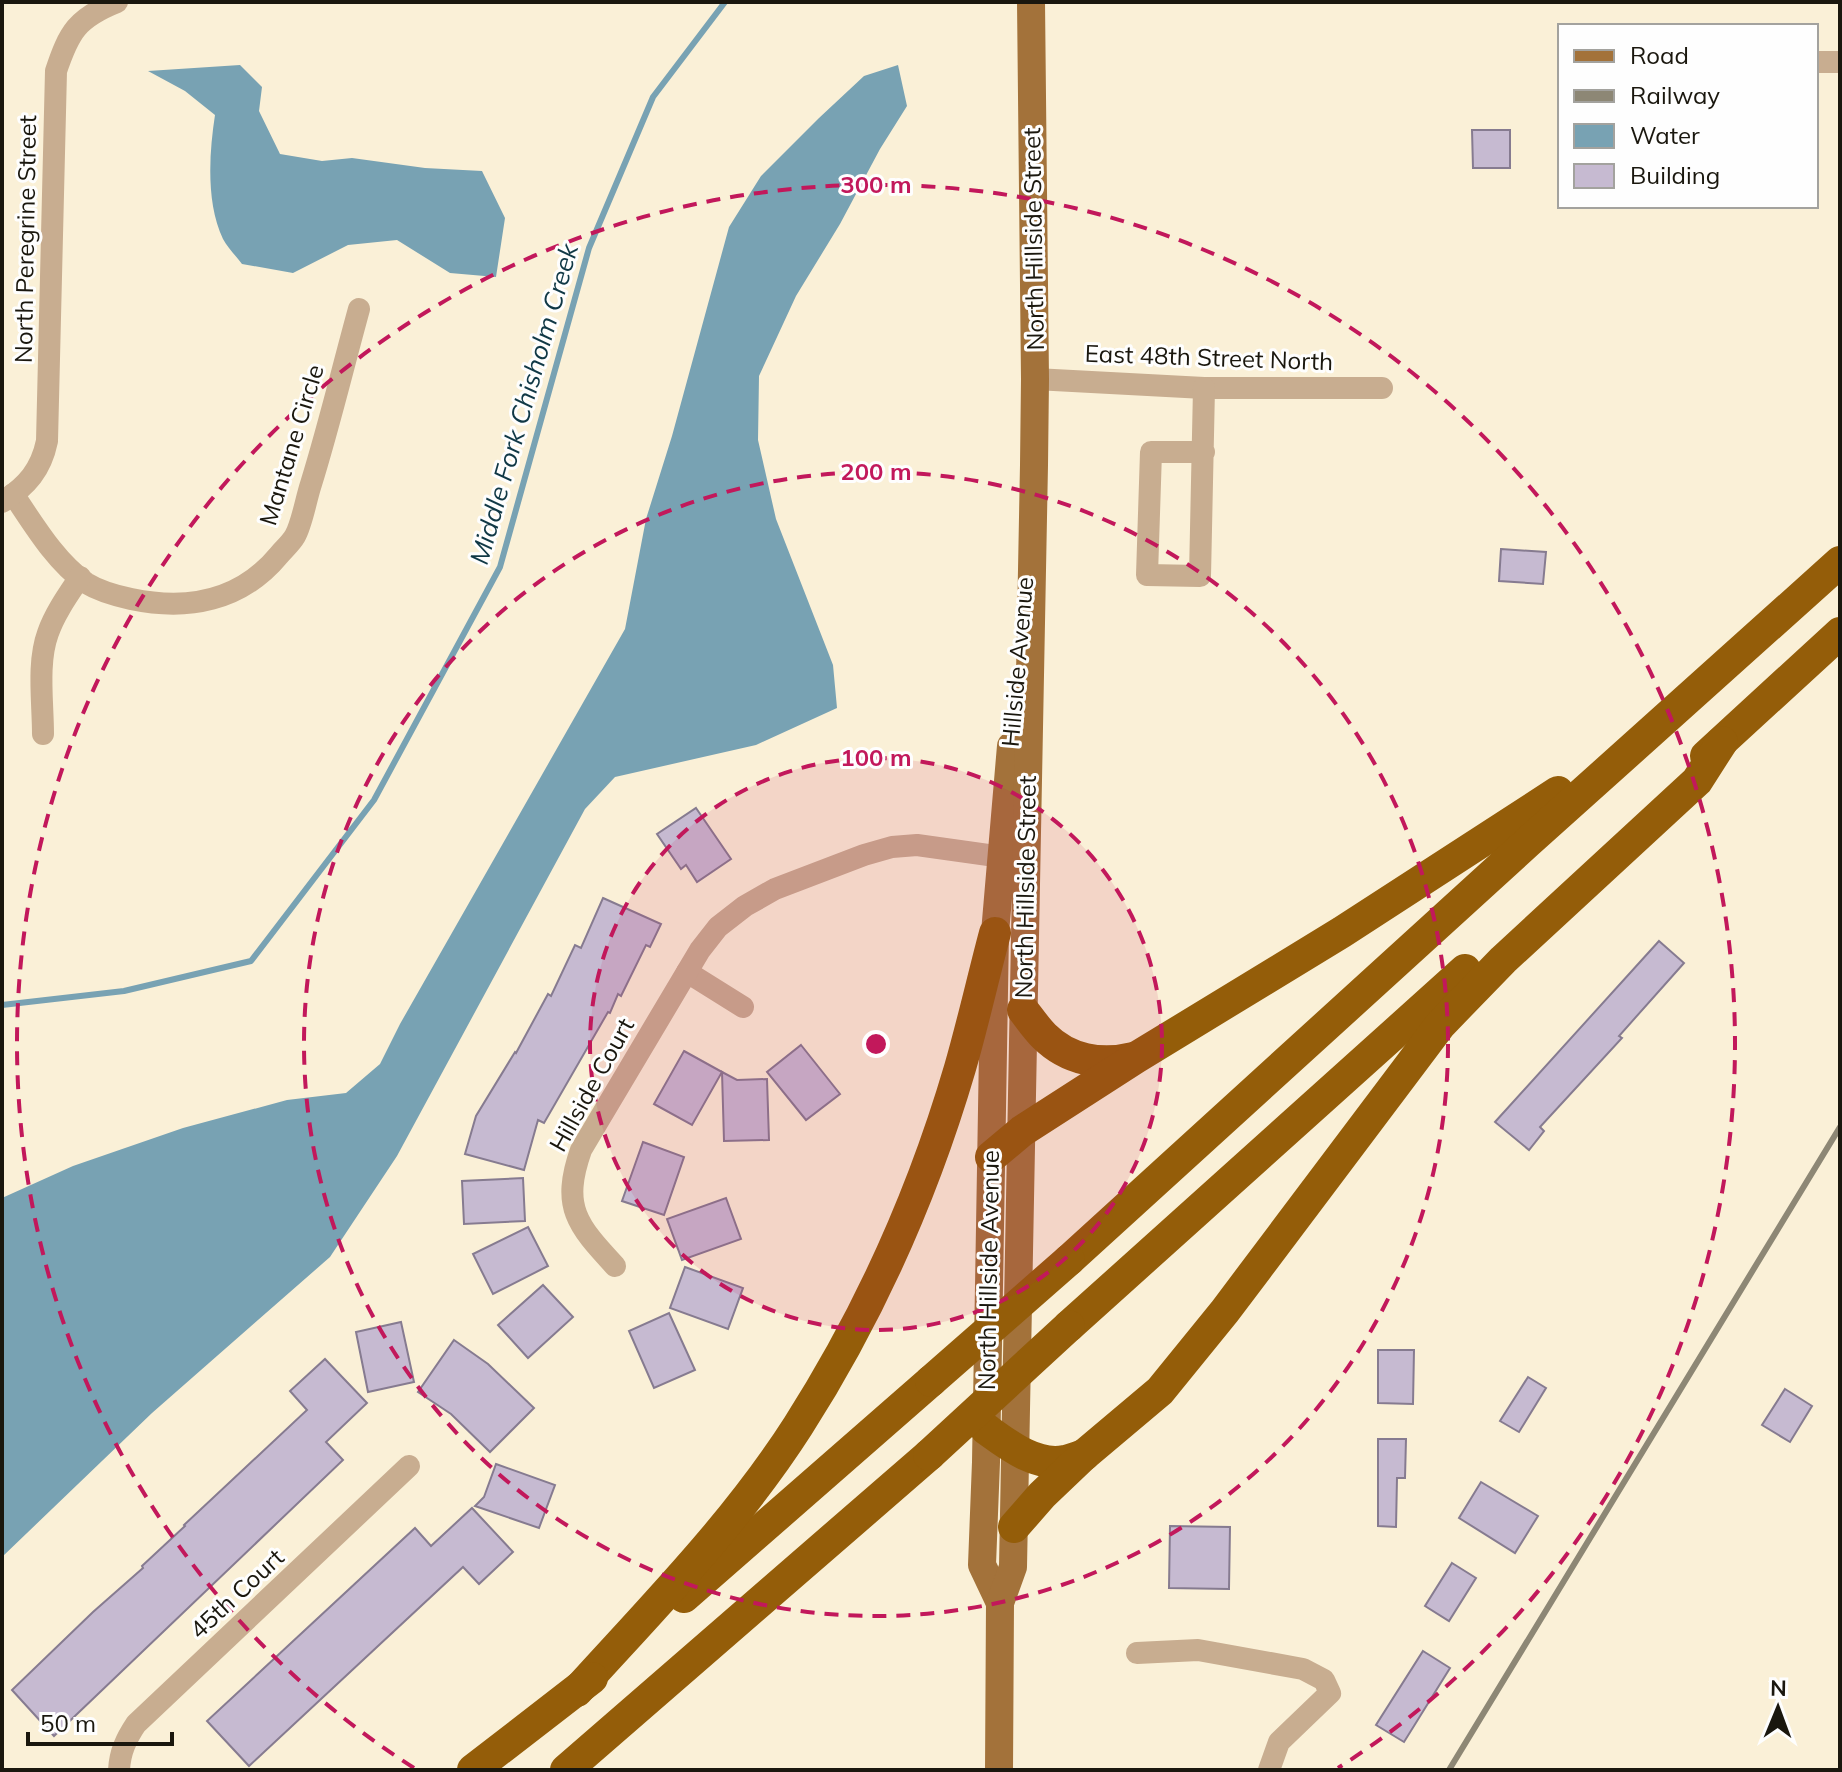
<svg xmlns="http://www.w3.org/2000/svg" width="1842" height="1772" font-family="Mulish,sans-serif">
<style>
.water{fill:#78a2b3}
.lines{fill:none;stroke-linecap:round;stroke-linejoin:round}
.stream{stroke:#78a2b3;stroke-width:6}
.building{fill:#c6bad1;stroke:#867b90;stroke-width:2}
.minor{stroke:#c8ad90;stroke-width:22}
.major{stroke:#a3723a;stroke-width:28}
.highway{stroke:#945d09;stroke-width:32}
.rail{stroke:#8d8775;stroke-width:6}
.highway-bridge{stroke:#945d09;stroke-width:32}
.ring{fill:none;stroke:#c2185b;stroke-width:4;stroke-dasharray:14 10}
.labels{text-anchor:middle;stroke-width:6;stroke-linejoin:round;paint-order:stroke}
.street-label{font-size:24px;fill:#1a170e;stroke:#fefefe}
.water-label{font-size:26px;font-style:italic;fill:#103845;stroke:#fefefe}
.centre{fill:#c2185b;stroke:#fefefe;stroke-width:4}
.ring-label{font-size:24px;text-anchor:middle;font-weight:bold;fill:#c2185b;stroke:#fefefe;stroke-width:6;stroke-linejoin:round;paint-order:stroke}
</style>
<rect width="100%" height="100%" fill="#faf0d7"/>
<!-- water -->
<g class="water">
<path d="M 240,65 L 262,87 L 259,111 L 280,154 L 322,161 L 352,158 L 425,168 L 482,171 L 505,218 L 496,277 L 450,273 L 397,240 L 348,245 L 293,273 L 242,264 C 236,256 228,248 223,239 C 206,203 209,154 215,115 L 185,91 L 148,71 Z"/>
<polygon points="898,65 907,106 880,149 840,224 796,296 759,376 758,440 776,519 833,665 837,708 756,745 615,777 585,809 397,1156 330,1257 152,1413 2,1557 2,1198 73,1166 183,1128 287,1100 346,1093 380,1064 400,1024 625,629 646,519 672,436 729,227 761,176 819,118 864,76"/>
</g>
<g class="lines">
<!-- stream -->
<polyline class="stream" points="2,1005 124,991 251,961 374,800 500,567 589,248 653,97 725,2"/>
</g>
<!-- building -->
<g class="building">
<polygon points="1472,130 1510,130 1510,168 1473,168"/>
<polygon points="1501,549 1546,552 1543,584 1499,581"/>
<polygon points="696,808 731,859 697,882 686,865 681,869 657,834"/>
<polygon points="603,898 661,924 650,947 646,945 621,996 618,994 610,1013 608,1012 544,1123 538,1120 524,1170 465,1154 476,1116 515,1052 516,1053 548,994 551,996 575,945 581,948"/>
<polygon points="1659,941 1684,963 1619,1036 1622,1038 1540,1127 1544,1131 1529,1150 1495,1122"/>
<polygon points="801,1045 840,1094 806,1120 767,1072"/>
<polygon points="684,1051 722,1072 692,1125 654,1104"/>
<polygon points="722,1072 737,1080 767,1079 769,1140 724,1141"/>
<polygon points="643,1142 684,1157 664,1215 622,1201"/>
<polygon points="523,1178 525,1221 464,1224 462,1181"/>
<polygon points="726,1198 741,1239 682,1260 667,1219"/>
<polygon points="528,1227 548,1266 493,1294 473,1254"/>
<polygon points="685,1267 743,1288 728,1329 670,1308"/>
<polygon points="543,1285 573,1317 528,1358 498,1325"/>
<polygon points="669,1313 695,1370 654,1388 629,1331"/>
<polygon points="401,1322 414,1382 368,1392 356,1332"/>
<polygon points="454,1340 488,1364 534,1408 490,1452 451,1414 418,1392"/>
<polygon points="1378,1350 1414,1350 1413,1404 1378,1403"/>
<polygon points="325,1359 367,1403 326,1442 343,1460 54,1736 12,1690 93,1612 143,1568 142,1566 185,1526 184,1525 307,1410 290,1391"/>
<polygon points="1528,1377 1546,1388 1519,1432 1500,1421"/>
<polygon points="1785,1389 1812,1406 1790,1442 1762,1425"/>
<polygon points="1378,1439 1406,1439 1405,1478 1397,1478 1396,1527 1378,1526"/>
<polygon points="496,1464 555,1485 539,1528 475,1506 484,1497"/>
<polygon points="1481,1482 1538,1516 1515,1553 1459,1518"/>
<polygon points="472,1508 513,1552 479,1584 463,1567 249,1766 207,1721 415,1528 431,1546"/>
<polygon points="1170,1526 1230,1527 1229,1589 1169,1588"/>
<polygon points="1452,1563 1476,1578 1449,1621 1425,1606"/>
<polygon points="1423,1651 1450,1668 1404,1742 1376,1725"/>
</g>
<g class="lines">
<!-- minor -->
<g class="minor">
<polyline points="1816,62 1840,62"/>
<polyline points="1035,379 1204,388 1382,388"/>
<polyline points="1204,452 1151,452 1147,575 1200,576 1204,388"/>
<path d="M 13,494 C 34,525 55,561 86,583 C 99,591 117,596 131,599 C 188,611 241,601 279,555 C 284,549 291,543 295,536 C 302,524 306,499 311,484 C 329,426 343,367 359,309"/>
<path d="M 2,502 C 27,486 41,470 47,441 L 56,71 C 69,32 77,18 117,2"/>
<path d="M 43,734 C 43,702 37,663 48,633 C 55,613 68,595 80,577"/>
<polyline points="687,972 743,1007"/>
<path d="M 615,1266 C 577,1225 561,1207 581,1150 L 700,950 L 718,927 L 745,906 L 775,889 L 864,855 L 892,847 L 917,845 L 1017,859"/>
<polyline points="1137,1653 1198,1650 1303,1669 1324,1680 1330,1693 1279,1742 1269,1770"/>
<path d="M 119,1770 C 120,1752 126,1739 136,1724 L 409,1466"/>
</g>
<!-- major -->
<g class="major">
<polyline points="1000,1603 982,1565 986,1462 995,933 1011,746"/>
<polyline points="999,1770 1000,1603 1013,1567 1034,465 1035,379 1031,2"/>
</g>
<!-- highway -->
<g class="highway">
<polyline points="1706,756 1840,633"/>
<path d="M 1023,1010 C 1030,1019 1036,1028 1044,1036 C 1068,1060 1101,1066 1133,1058"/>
<polyline points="991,1157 1022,1131 1137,1057 1342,932 1558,792"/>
<polyline points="1069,1260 1528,842 1840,562"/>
<polyline points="1069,1326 1465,970"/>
<path d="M 986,1429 C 1008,1445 1036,1467 1065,1461 C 1071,1460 1078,1457 1084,1455"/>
<polyline points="1014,1527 1042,1495 1084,1455 1160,1391 1225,1311 1441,1024 1503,960 1697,781 1722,742"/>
<polyline points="684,1597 931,1381"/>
<path d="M 577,1691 C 654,1606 736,1523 798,1426 C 869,1315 923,1194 960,1068 C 973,1023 983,978 995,933"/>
<polyline points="473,1770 592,1678"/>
<polyline points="566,1770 929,1455"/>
</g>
<!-- rail -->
<polyline class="rail" points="1449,1770 1840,1127"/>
<!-- highway-bridge -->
<g class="highway-bridge">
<polyline points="931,1381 1069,1260"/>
<polyline points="929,1455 1069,1326"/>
</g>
</g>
<!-- distance rings -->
<circle cx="876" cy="1044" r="286" fill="#c2185b" fill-opacity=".12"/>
<g class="ring">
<circle cx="876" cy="1044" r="286"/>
<circle cx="876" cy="1044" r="572"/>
<path d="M414 1768A859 859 0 1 1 1338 1768"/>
</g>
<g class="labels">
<!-- street labels -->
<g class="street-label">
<text transform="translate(26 239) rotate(-89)" y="8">North Peregrine Street</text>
<text transform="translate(1034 239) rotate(-91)" y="8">North Hillside Street</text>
<text transform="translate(1209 358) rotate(2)" y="8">East 48th Street North</text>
<text transform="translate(292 445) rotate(-73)" y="8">Mantane Circle</text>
<text transform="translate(1018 662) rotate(-85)" y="8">Hillside Avenue</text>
<text transform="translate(1026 887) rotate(-89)" y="8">North Hillside Street</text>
<text transform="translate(592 1085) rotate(-61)" y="8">Hillside Court</text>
<text transform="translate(989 1270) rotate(-89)" y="8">North Hillside Avenue</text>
<text transform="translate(237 1594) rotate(-43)" y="8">45th Court</text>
</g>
<!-- water labels -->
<g class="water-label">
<text transform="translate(524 404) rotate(-74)" y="9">Middle Fork Chisholm Creek</text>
</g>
</g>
<circle cx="876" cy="1044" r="12" class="centre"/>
<g class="ring-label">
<text x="876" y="193">300 m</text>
<text x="876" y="480">200 m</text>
<text x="876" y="766">100 m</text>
</g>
<!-- border -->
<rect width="1842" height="1772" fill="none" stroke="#1a170e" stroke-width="8"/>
<!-- legend -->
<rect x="1558" y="24" width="260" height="184" fill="#fefefe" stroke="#a3a29e" stroke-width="2"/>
<rect x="1574" y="50" width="40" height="12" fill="#a3723a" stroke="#a3a29e" stroke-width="2"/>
<text x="1630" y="64" font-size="24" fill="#1a170e">Road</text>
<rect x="1574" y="90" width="40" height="12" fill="#8d8775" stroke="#a3a29e" stroke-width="2"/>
<text x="1630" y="104" font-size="24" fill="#1a170e">Railway</text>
<rect x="1574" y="124" width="40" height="24" fill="#78a2b3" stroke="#a3a29e" stroke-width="2"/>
<text x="1630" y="144" font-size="24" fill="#1a170e">Water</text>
<rect x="1574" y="164" width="40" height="24" fill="#c6bad1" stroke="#a3a29e" stroke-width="2"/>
<text x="1630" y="184" font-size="24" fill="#1a170e">Building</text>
<!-- north arrow -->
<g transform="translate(1778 1708) rotate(1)" stroke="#fefefe" stroke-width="6" paint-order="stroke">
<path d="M0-6L14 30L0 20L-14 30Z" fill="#1a170e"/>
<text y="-12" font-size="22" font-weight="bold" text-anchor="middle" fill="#1a170e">N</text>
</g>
<!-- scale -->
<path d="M28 1732v12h144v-12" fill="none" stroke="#1a170e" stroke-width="4"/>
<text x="40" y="1732" font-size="24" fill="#1a170e" stroke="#fefefe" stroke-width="6" paint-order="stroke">50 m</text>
</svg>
